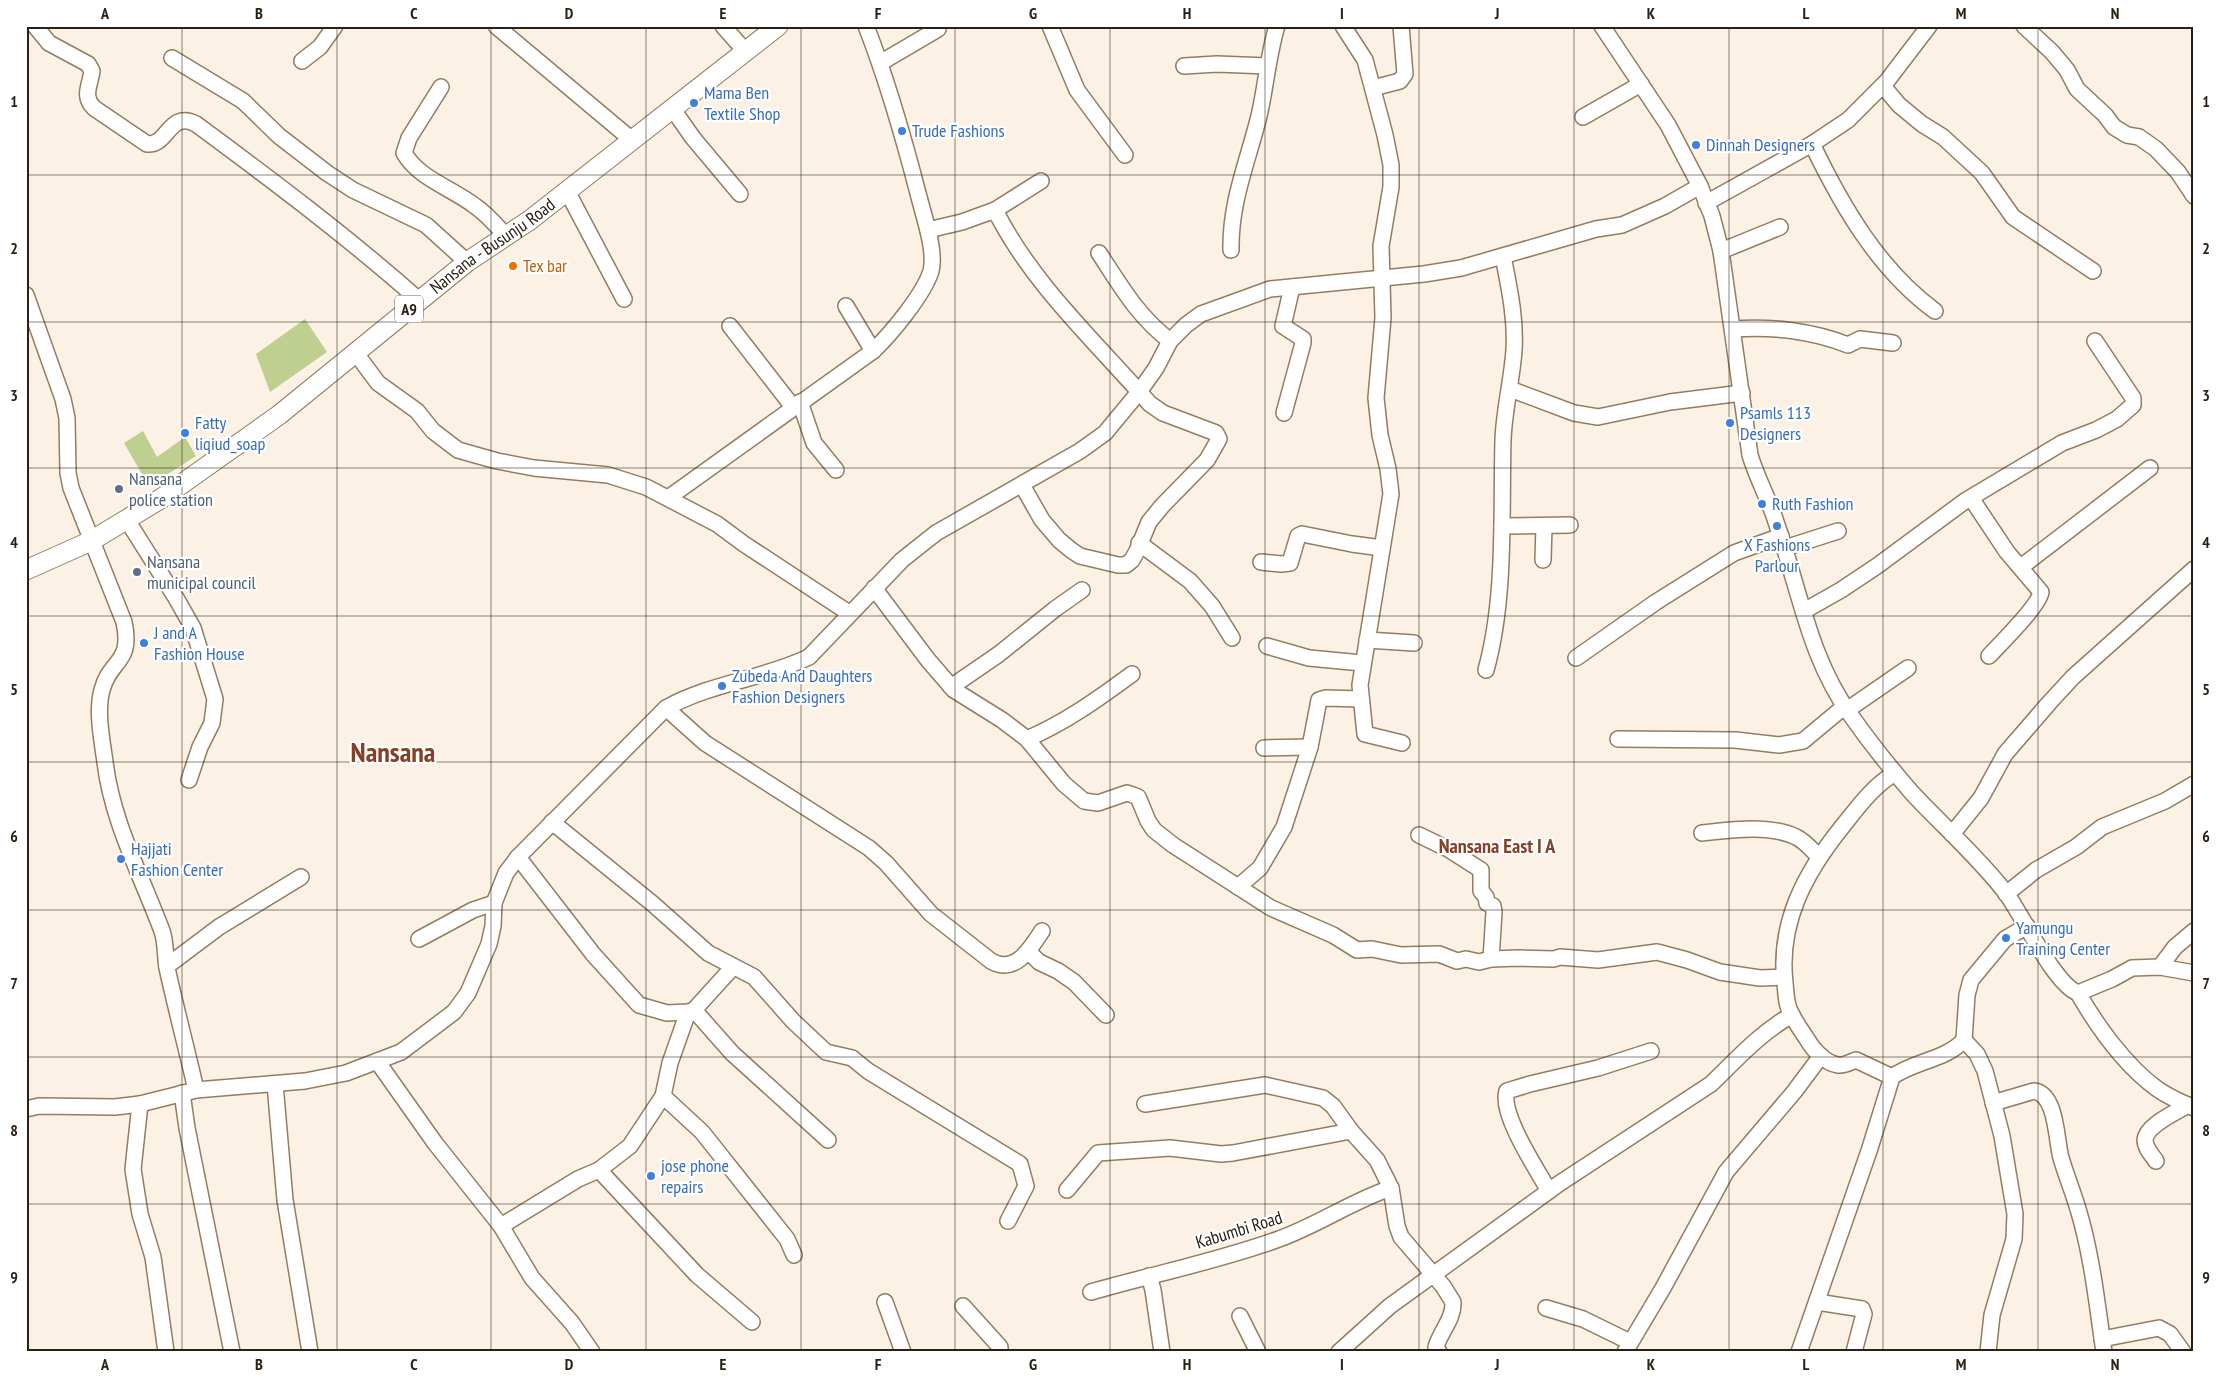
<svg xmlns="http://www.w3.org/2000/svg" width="2220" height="1378" font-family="'PT Sans Narrow',sans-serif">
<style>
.green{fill:#becf90}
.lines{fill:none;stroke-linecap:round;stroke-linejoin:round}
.minor-casing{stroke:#947c60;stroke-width:18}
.major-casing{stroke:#947c60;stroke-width:21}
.minor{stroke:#fff;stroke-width:15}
.major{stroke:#fff;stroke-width:19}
.grid{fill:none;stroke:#2a2015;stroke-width:1;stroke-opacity:0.55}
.shop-dot{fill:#3f7fe0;stroke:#fff;stroke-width:2}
.food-dot{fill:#e8710a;stroke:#fff;stroke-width:2}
.service-dot{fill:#5c6f8a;stroke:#fff;stroke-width:2}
.labels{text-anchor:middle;stroke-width:4.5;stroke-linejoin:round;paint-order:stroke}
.shield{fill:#fff;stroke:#6a635b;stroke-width:1}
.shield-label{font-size:16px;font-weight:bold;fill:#2a2015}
.shop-label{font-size:18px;fill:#366cbe;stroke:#fff;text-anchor:start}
.street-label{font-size:18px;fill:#2a2015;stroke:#fff}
.food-label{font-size:18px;fill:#c56008;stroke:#fff;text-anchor:start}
.service-label{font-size:18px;fill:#4e5e75;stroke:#fff;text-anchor:start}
.quarter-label{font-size:20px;font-weight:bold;fill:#844127;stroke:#fff}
.town-label{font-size:28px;font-weight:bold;fill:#844127;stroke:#fff}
.neatline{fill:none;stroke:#2a2015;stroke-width:2}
.grid-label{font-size:16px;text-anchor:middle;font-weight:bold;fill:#2a2015}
</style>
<rect width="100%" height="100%" fill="#fcf1e5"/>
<!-- green -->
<g class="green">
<polygon points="305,319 327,352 270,392 256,354"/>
<polygon points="143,431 157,457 185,437 196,456 154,483 146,481 124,443"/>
</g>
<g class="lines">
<defs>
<g id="minor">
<path d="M 35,26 L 49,43 L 88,64 L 92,71 C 90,86 82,96 94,108 L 147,144 C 168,146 169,110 196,124 C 272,180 349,238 420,301"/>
<polyline points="496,26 632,140"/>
<polyline points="723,26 746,52"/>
<polyline points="1050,26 1077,90 1125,155"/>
<polyline points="1343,26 1365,60 1385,135 1391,165 1391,187 1381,246 1383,318 1376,398 1380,435 1388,469 1391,494 1360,685 1365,734 1402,743"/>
<path d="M 1602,26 L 1668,125 L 1700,186 L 1712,216 L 1721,251 L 1750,455 C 1757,479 1770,501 1777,525 C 1800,592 1810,660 1852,717 C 1871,744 1892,770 1913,794 C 1944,827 1979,858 2006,893 C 2023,916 2054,984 2078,993 C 2097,1026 2125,1065 2156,1088 C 2168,1097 2181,1102 2194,1108"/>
<polyline points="2024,26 2052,52 2067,70 2077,89 2105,115 2114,127 2127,135 2139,137 2156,149 2178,172 2194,196"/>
<polyline points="172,58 243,101 279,136 327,173 353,190 426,225 467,262"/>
<polyline points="302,61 320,47 335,26"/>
<polyline points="880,63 938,29"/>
<polyline points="1184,66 1217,64 1268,66"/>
<polyline points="1883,86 1899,105 1922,124 1943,137 1982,173 2013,217 2093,271"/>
<path d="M 441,87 L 409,138 L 404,153 C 419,179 452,188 475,206 C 487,214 496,225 506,236"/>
<polyline points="1373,88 1400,81 1405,74 1401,26"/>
<polyline points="672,108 693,138 740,194"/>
<polyline points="1583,117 1641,84"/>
<path d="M 1812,144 C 1842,206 1878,269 1935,311"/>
<polyline points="567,191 624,299"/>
<polyline points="1706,203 1812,144 1848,120 1887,81 1929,26"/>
<polyline points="995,210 1041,181"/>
<path d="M 928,230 L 962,222 L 995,210 C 1032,284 1096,342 1150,404 L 1163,413 L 1216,433 L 1219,439 L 1207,460 L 1162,506 L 1149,522 L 1137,551 L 1132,560 L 1126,565 L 1118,565 L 1080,556 L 1071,550 L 1059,540 L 1042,520 L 1022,485"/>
<path d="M 1231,250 C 1230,202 1248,161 1259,116 C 1266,86 1268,55 1277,26"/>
<polyline points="1721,251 1780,227"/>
<path d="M 1099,253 C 1122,288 1137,315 1170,341"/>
<path d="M 26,295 L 63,399 L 67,418 L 68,473 L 71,488 L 124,622 C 133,664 110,659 102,690 C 96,711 102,740 105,762 C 112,821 141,875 162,931 C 166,942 165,956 167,968 C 176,1009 187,1050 196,1090"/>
<polyline points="846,306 873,351"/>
<polyline points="730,326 793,407"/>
<path d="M 1733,329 C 1771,326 1813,331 1848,345 L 1860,339 L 1893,343"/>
<polyline points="355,352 378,383 417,411 433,431 458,450 497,461 534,468 608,475 646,487 717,524 744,544 849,613"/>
<polyline points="1510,389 1574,413 1598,417 1670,402 1742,393"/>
<polyline points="800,402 814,443 836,470"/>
<polyline points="1284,413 1303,343 1303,339 1283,326 1292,287"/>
<path d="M 668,498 L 873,351 C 891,334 924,294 931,271 C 936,251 924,217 919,197 C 904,139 888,82 866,26"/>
<path d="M 1971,498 L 2007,552 L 2041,592 C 2039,606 2000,644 1989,656"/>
<polyline points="127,520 176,598 193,628 215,699 212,723 200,747 189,780"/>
<polyline points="1502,526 1570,525"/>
<polyline points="1139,543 1190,581 1212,606 1232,638"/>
<polyline points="1785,548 1838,531"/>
<polyline points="1543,560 1544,526"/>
<polyline points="1261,562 1281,564 1290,563 1298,536 1302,534 1352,544 1382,548"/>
<polyline points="2021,567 2150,468"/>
<polyline points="874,588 928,660 954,690 1002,720 1027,739 1064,784 1084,801 1098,803 1127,793 1133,795 1138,797 1148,821 1154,830 1173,845 1271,908 1333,935 1357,950 1372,949 1401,955 1439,954 1457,961 1466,959 1479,962 1491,959 1519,958 1554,959 1560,957 1598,960 1657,952 1687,960 1720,972 1760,978 1784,977"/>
<polyline points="1804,611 1841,590 1877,566 1965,501 2062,443 2096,430 2117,419 2133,405 2133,398 2095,341"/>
<polyline points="1367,640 1414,643"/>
<polyline points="1267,646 1309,658 1362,663"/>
<polyline points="1576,658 1656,602 1734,553 1781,536"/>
<path d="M 1486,670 C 1506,598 1501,514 1503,440 C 1504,410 1512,380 1514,350 C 1516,318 1509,287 1503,256"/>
<polyline points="951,687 999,654 1055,609 1082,590"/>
<path d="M 666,708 L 705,743 L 869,848 L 886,863 L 931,914 L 991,961 C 1015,975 1030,949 1042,931"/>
<polyline points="1847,710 1908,668"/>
<path d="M 1027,739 C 1066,722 1098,699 1132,674"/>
<polyline points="1618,739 1735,740 1779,745 1803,741 1845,706"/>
<polyline points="1264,748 1310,747"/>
<polyline points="552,822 653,904 708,953 754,977 793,1021 826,1052 852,1058 868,1071 1020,1164 1026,1186 1008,1221"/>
<path d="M 1702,833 C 1730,830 1769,824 1796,837 C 1805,841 1812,850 1819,857"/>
<polyline points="1952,834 1981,798 2005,754 2049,703 2073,677 2194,569"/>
<polyline points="1419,835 1448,849 1481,870 1481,891 1486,897 1487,903 1493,906 1494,912 1491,959"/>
<polyline points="518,857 593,954 639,1005 667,1013 688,1012 694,1010 733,967"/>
<polyline points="1238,887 1260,868 1284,827 1310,747 1319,700 1325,698 1361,699"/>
<polyline points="2006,894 2036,870 2076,847 2102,827 2165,801 2194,784"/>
<polyline points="419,939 473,910 494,903"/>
<polyline points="1028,951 1039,962 1058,971 1074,982 1106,1015"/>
<polyline points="167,966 219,927 301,877"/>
<polyline points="2160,967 2175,947 2194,931"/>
<polyline points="2078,993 2112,979 2132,968 2160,967 2194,973"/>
<polyline points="694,1010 732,1053 828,1140"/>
<polyline points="1964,1040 1977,1054 1985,1071 2002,1136 2015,1214 2014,1239 1992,1315 1988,1352"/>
<polyline points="377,1061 435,1143 501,1226 532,1278 572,1323 592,1352"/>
<path d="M 1892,1077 L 1856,1060 C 1851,1062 1843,1066 1838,1065 C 1825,1063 1813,1050 1807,1039 C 1801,1030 1795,1022 1791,1013 C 1786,1005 1786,993 1785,983 C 1778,923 1805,873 1842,827 C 1858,807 1873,786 1895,773"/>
<polyline points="275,1084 285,1200 310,1352"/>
<polyline points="182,1093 187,1128 232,1352"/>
<polyline points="663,1096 702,1132 787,1239 794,1255"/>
<path d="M 1993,1103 L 2034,1091 C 2057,1094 2056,1140 2061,1158 C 2066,1175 2073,1192 2078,1209 C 2092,1255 2097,1304 2104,1352"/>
<polyline points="140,1104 133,1169 140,1214 153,1257 166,1352"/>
<path d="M 1145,1104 L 1265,1085 L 1323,1098 L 1333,1106 L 1351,1131 L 1377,1160 L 1391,1188 L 1397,1226 L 1401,1237 L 1443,1286 L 1453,1302 C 1454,1319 1440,1332 1436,1347 L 1439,1352"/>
<path d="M 26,1109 L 39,1106 L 115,1107 L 140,1104 L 196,1090 L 305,1081 L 346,1073 L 401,1052 L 454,1012 L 468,993 L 489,944 L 493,926 L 494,903 L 506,873 L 518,857 L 666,708 C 711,683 763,679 809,657 L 902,560 L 936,533 L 1080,451 L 1105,433 L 1139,392 L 1156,368 L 1170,341 L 1186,325 L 1201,314 L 1270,289 L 1424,274 L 1461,268 L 1596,229 L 1622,225 L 1665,206 L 1700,186"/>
<path d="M 2156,1161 C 2152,1155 2145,1148 2145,1140 C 2146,1125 2177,1112 2188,1105"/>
<polyline points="599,1170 697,1275 752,1322"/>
<polyline points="1067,1190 1098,1153 1170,1148 1221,1154 1233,1153 1351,1131"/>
<path d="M 1549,1191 C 1538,1171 1499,1113 1507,1091 L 1530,1084 L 1598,1068 L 1651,1051"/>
<polyline points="501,1226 578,1179 599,1170 630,1146 663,1096 670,1063 688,1012"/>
<polyline points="1149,1276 1153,1290 1162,1352"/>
<path d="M 1091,1292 C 1154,1274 1218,1261 1279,1239 C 1318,1225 1352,1201 1391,1188"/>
<polyline points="885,1302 903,1352"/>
<polyline points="1817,1302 1862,1309 1864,1314 1854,1352"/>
<polyline points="963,1306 1000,1347 1000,1352"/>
<polyline points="1546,1308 1583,1319 1630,1342"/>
<polyline points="1240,1316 1258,1352"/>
<polyline points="2102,1339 2159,1328 2170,1334 2183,1352"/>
<path d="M 1339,1352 L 1390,1306 L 1477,1243 L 1560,1183 L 1711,1084 C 1737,1059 1761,1032 1792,1015"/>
<polyline points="1625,1352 1663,1288 1726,1172 1794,1092 1821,1056"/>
<path d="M 1799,1352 L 1869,1151 L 1892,1077 C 1914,1061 1946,1060 1964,1040 L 1967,995 L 1971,980 L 2005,939 L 2027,926"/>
</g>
<g id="major">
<path id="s1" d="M 26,570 L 91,541 L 162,498 L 279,415 L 467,262 L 530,220 L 778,26"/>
</g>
</defs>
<!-- minor casing -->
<use href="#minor" class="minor-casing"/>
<!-- major casing -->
<use href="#major" class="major-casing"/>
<!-- minor -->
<use href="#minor" class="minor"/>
<!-- major -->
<use href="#major" class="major"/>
</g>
<!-- grid -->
<path class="grid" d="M 182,26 L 182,1352M 337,26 L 337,1352M 491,26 L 491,1352M 646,26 L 646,1352M 801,26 L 801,1352M 955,26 L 955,1352M 1110,26 L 1110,1352M 1265,26 L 1265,1352M 1419,26 L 1419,1352M 1574,26 L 1574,1352M 1729,26 L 1729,1352M 1883,26 L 1883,1352M 2038,26 L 2038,1352M 26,175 L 2194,175M 26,322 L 2194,322M 26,468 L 2194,468M 26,616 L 2194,616M 26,762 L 2194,762M 26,910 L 2194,910M 26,1057 L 2194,1057M 26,1204 L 2194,1204"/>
<!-- markers -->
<g class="shop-dot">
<circle cx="694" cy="103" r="5"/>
<circle cx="902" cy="131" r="5"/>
<circle cx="1696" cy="145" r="5"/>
<circle cx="1730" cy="423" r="5"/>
<circle cx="185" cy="433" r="5"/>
<circle cx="1762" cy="504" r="5"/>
<circle cx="1777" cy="526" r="5"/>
<circle cx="144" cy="643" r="5"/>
<circle cx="722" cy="686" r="5"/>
<circle cx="121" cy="859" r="5"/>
<circle cx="2006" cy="938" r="5"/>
<circle cx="651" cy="1176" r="5"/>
</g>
<circle class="food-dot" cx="513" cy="266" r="5"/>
<g class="service-dot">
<circle cx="119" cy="489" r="5"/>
<circle cx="137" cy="572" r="5"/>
</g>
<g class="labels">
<!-- shield labels -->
<rect class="shield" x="395" y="295.5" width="28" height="27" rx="4"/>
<g class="shield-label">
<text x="409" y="315">A9</text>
</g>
<!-- shop labels -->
<g class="shop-label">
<text x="704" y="99">Mama Ben<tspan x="704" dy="21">Textile Shop</tspan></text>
<text x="912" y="137">Trude Fashions</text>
<text x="1706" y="151">Dinnah Designers</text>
<text x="1740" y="419">Psamls 113<tspan x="1740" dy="21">Designers</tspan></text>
<text x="195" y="429">Fatty<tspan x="195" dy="21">liqiud_soap</tspan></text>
<text x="1772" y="510">Ruth Fashion</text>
<text x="1777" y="551" text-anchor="middle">X Fashions<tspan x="1777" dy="21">Parlour</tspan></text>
<text x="154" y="639">J and A<tspan x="154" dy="21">Fashion House</tspan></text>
<text x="732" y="682">Zubeda And Daughters<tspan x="732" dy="21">Fashion Designers</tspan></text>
<text x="131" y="855">Hajjati<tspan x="131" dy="21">Fashion Center</tspan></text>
<text x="2016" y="934">Yamungu<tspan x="2016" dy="21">Training Center</tspan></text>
<text x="661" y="1172">jose phone<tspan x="661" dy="21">repairs</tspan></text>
</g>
<!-- street labels -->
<g class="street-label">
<text dy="6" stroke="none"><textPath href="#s1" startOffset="570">Nansana - Busunju Road</textPath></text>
<text transform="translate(1239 1230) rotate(-17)" y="6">Kabumbi Road</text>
</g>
<!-- food labels -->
<g class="food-label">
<text x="523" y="272">Tex bar</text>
</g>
<!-- service labels -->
<g class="service-label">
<text x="129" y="485">Nansana<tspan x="129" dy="21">police station</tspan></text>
<text x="147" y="568">Nansana<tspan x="147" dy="21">municipal council</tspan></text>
</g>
<!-- quarter labels -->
<g class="quarter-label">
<text x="1497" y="853">Nansana East I A</text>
</g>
<!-- town labels -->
<g class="town-label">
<text x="393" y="762">Nansana</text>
</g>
</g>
<!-- border -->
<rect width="2220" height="1378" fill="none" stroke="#ffffff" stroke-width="55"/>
<rect x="28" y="28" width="2164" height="1322" class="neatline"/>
<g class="grid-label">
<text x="105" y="19">A</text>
<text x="259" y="19">B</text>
<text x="414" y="19">C</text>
<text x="569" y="19">D</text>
<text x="723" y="19">E</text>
<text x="878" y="19">F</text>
<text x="1033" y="19">G</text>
<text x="1187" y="19">H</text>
<text x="1342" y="19">I</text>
<text x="1497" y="19">J</text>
<text x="1651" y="19">K</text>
<text x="1806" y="19">L</text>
<text x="1961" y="19">M</text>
<text x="2115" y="19">N</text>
<text x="14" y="107">1</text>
<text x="2206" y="107">1</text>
<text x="14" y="254">2</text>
<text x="2206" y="254">2</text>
<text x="14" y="401">3</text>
<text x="2206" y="401">3</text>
<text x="14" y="548">4</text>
<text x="2206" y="548">4</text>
<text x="14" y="695">5</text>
<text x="2206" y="695">5</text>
<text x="14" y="842">6</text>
<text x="2206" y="842">6</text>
<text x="14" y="989">7</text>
<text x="2206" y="989">7</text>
<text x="14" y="1136">8</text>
<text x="2206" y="1136">8</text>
<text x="14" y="1283">9</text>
<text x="2206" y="1283">9</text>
<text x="105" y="1370">A</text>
<text x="259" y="1370">B</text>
<text x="414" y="1370">C</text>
<text x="569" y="1370">D</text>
<text x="723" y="1370">E</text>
<text x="878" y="1370">F</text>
<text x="1033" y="1370">G</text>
<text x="1187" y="1370">H</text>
<text x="1342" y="1370">I</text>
<text x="1497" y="1370">J</text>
<text x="1651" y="1370">K</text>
<text x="1806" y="1370">L</text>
<text x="1961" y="1370">M</text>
<text x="2115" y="1370">N</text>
</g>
</svg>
